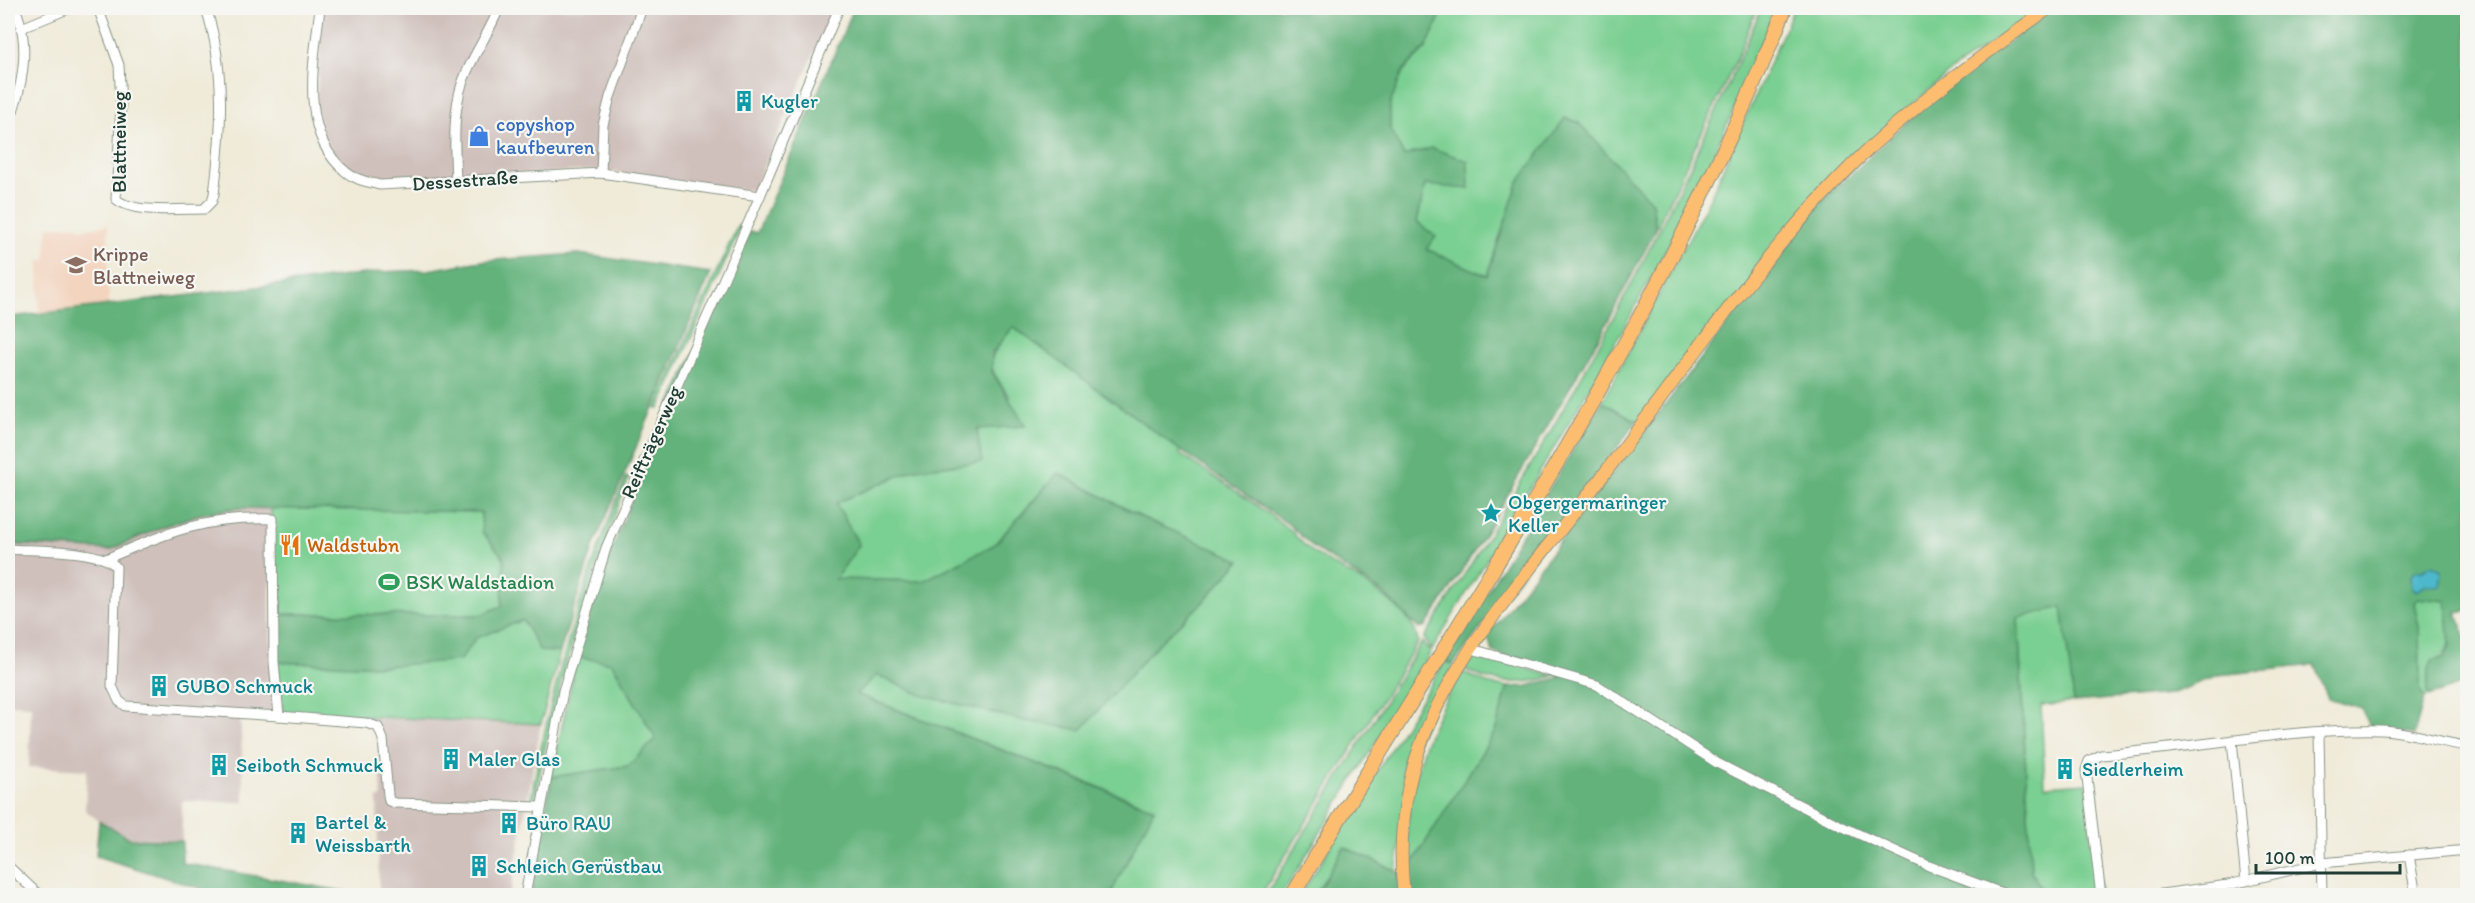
<svg xmlns="http://www.w3.org/2000/svg" width="2475" height="903" font-family="Itim,sans-serif">
<style>
.built{fill:#f3d4bf}
.industrial{fill:#cfc0bb}
.green{fill:#7acf92;stroke:#4c8663;stroke-width:1.5}
.forest{fill:#63b27c;stroke:#417858;stroke-width:1.5}
.water{fill:#4eb8cb;stroke:#367a80;stroke-width:1.5}
.lines{fill:none;stroke-linecap:round;stroke-linejoin:round}
.minor-casing{stroke:#889486;stroke-width:11}
.major-casing{stroke:#889486;stroke-width:14}
.highway-casing{stroke:#889486;stroke-width:16}
.minor{stroke:#fff;stroke-width:9}
.major{stroke:#fcbd6f;stroke-width:12}
.highway{stroke:#fcbd6f;stroke-width:14}
.labels{text-anchor:middle;stroke-width:4.5;stroke-linejoin:round;paint-order:stroke}
.culture-label{font-size:20px;fill:#0d838f;stroke:#f6f6f2;text-anchor:start}
.shop-label{font-size:20px;fill:#366cbe;stroke:#f6f6f2;text-anchor:start}
.street-label{font-size:20px;fill:#1f3d34;stroke:#f6f6f2}
.education-label{font-size:20px;fill:#785e54;stroke:#f6f6f2;text-anchor:start}
.food-label{font-size:20px;fill:#c56008;stroke:#f6f6f2;text-anchor:start}
.leisure-label{font-size:20px;fill:#27864d;stroke:#f6f6f2;text-anchor:start}
</style>
<rect width="100%" height="100%" fill="#f6f6f2"/>
<filter id="ink" filterUnits="userSpaceOnUse"><feTurbulence type="fractalNoise" baseFrequency=".0167" numOctaves="2"/><feDisplacementMap in="SourceGraphic" scale="12" xChannelSelector="R" yChannelSelector="G"/><feConvolveMatrix kernelMatrix="1 2 1 2 8 2 1 2 1" color-interpolation-filters="sRGB"/></filter>
<filter id="wash" filterUnits="userSpaceOnUse"><feTurbulence type="fractalNoise" baseFrequency=".008" numOctaves="4" result="noise"/><feDisplacementMap in="SourceGraphic" scale="24" xChannelSelector="R" yChannelSelector="G"/><feGaussianBlur stdDeviation="1.35" result="paint"/><feColorMatrix in="noise" values="0 0 0 0 0 0 0 0 0 0 0 0 0 0 0 0 0 1.4 0 .05"/><feComposite in="paint" operator="in"/></filter>
<g filter="url(#wash)">
<rect width="100%" height="100%" fill="#f0ebd9"/>
<!-- built -->
<polygon class="built" points="108,225 109,307 39,314 39,261 46,261 48,226 79,226 81,229"/>
<!-- industrial -->
<g class="industrial">
<polygon points="323,8 834,8 753,191 596,170 380,182 362,178 349,171 334,155 321,132 316,105"/>
<polygon points="271,507 270,616 275,712 240,711 244,802 182,801 182,841 131,839 99,821 85,810 87,770 29,767 31,705 8,704 8,544 110,550 164,526 200,514 237,508"/>
<polygon points="368,718 541,724 510,895 379,895 377,800 382,796 378,734 374,729 367,727"/>
</g>
<!-- green -->
<g class="green">
<polygon points="1444,8 1757,8 1736,61 1656,229 1652,203 1518,183 1487,276 1426,249 1417,222 1432,148 1404,156 1390,129 1390,104 1403,71 1426,48"/>
<path d="M 1761,8 L 1776,8 C 1759,48 1744,89 1725,129 C 1643,310 1535,479 1432,650 L 1424,638 C 1521,488 1610,333 1687,173 C 1713,118 1739,64 1761,8 Z"/>
<polygon points="1794,8 2040,8 1947,74 1887,127 1637,421 1602,402 1710,198"/>
<polygon points="738,225 741,227 659,409 655,408"/>
<path d="M 1013,327 L 1181,451 L 1180,454 C 1215,478 1253,501 1286,527 C 1296,535 1303,545 1313,552 C 1343,573 1413,602 1418,642 L 1261,895 L 1110,895 L 1154,808 L 856,694 L 877,675 L 921,695 L 1158,644 L 1203,602 L 1240,561 L 1143,518 L 1058,473 L 994,545 L 923,581 L 835,579 L 859,545 L 836,503 L 914,469 L 981,462 L 976,429 L 1010,397 C 984,362 986,361 1013,327 Z"/>
<path d="M 626,477 L 629,478 C 588,583 555,688 535,799 L 531,798 C 551,687 583,581 626,477 Z"/>
<polygon points="271,507 481,512 482,532 504,558 502,606 480,615 276,614"/>
<path d="M 2417,598 L 2446,600 C 2449,636 2458,647 2428,671 L 2428,696 L 2424,698 L 2420,690 L 2419,627 L 2414,603 Z"/>
<polygon points="2063,607 2074,702 2041,706 2045,786 2087,783 2101,895 2045,895 2031,871 2018,617"/>
<polygon points="523,620 540,651 560,652 541,724 283,713 277,662 386,666"/>
<polygon points="1422,642 1431,652 1282,895 1266,895"/>
<polygon points="577,657 612,663 656,739 628,766 551,777"/>
<path d="M 1471,657 L 1500,661 L 1553,676 C 1521,686 1491,685 1463,668 Z"/>
<polygon points="1445,661 1453,665 1416,743 1396,871 1344,847 1315,895 1300,896"/>
<path d="M 1460,671 L 1491,685 L 1508,687 L 1495,732 L 1405,875 C 1405,832 1410,787 1424,747 C 1433,721 1448,696 1460,671 Z"/>
</g>
<!-- forest -->
<g class="forest">
<polygon points="854,8 1444,8 1426,48 1403,71 1390,104 1390,129 1404,156 1432,148 1468,161 1469,189 1425,185 1417,222 1436,237 1426,249 1487,276 1518,183 1565,118 1578,122 1652,203 1656,229 1601,334 1492,522 1446,596 1426,626 1419,629 1383,593 1314,548 1288,524 1181,451 1013,327 992,353 992,372 1026,426 977,429 982,462 914,469 836,503 859,545 835,579 923,581 994,545 1058,473 1143,518 1240,560 1203,602 1158,644 1081,730 1025,721 921,695 877,675 856,694 1154,809 1110,895 531,896 551,777 628,766 656,739 612,663 577,657 612,549 671,403 750,231 757,233 768,208"/>
<polygon points="2055,8 2467,8 2468,611 2457,613 2467,641 2467,683 2428,696 2428,671 2432,661 2445,657 2450,645 2446,601 2417,598 2414,603 2419,627 2420,690 2424,698 2414,735 2371,728 2361,708 2328,698 2314,665 2218,675 2171,694 2074,702 2062,607 2018,618 2031,871 2045,895 1315,896 1344,847 1405,875 1495,732 1508,687 1527,686 1562,677 1493,652 1487,636 1816,209 1895,132 1956,81"/>
<polygon points="578,254 711,273 594,545 560,652 540,651 523,620 476,638 460,660 386,666 277,662 276,614 480,615 502,606 504,558 482,532 481,512 237,508 200,514 164,526 110,550 8,544 8,324 12,317 379,272 428,270 481,261"/>
<polygon points="1602,402 1637,421 1453,665 1445,661"/>
<polygon points="99,821 131,839 182,841 182,863 365,895 211,895 212,892 96,856"/>
</g>
<!-- water -->
<polygon class="water" points="2430,565 2437,567 2442,572 2440,586 2427,585 2416,591 2412,587 2411,576 2416,570 2423,570"/>
</g>
<g filter="url(#ink)">
<g class="lines">
<defs>
<g id="minor">
<path d="M 98,8 L 119,65 L 121,105 L 116,199 C 133,214 180,209 204,209 L 212,201 L 214,194 C 222,130 226,70 206,8"/>
<path d="M 320,8 C 314,61 298,133 346,172 C 355,180 369,182 380,185 L 601,173 L 760,196"/>
<polyline points="24,27 70,8"/>
<path d="M 8,124 C 23,88 31,44 15,8"/>
<polyline points="601,173 603,125 610,97 642,8"/>
<path d="M 456,183 C 455,151 452,114 462,84 C 471,57 489,34 499,8"/>
<path d="M 8,549 C 31,551 102,548 116,567 L 112,686 L 119,701 L 126,706 L 279,716 L 274,662 L 273,519 C 204,517 167,532 106,559"/>
<polyline points="1472,649 1597,685 1717,763 1843,827 1929,866 2010,896"/>
<polyline points="279,716 366,723 378,727 383,739 388,795 389,801 395,803 540,807"/>
<polyline points="2319,732 2322,896"/>
<polyline points="2232,740 2246,881"/>
<polyline points="2409,855 2416,896"/>
<polyline points="8,866 40,896"/>
<polyline points="525,896 563,691 606,548 760,196 839,8"/>
<path d="M 2101,896 L 2086,770 L 2089,761 L 2101,755 C 2195,748 2288,728 2382,730 C 2411,731 2439,743 2468,746"/>
<polyline points="2147,896 2228,885 2321,863 2468,850"/>
</g>
<path id="major" d="M 1404,896 C 1398,846 1403,792 1421,744 C 1456,648 1537,563 1598,482 C 1681,374 1758,259 1854,163 C 1914,104 1982,56 2049,8"/>
<path id="highway" d="M 1292,896 C 1467,606 1661,324 1785,8"/>
</defs>
<!-- minor casing -->
<use href="#minor" class="minor-casing"/>
<!-- major casing -->
<use href="#major" class="major-casing"/>
<!-- highway casing -->
<use href="#highway" class="highway-casing"/>
<!-- minor -->
<use href="#minor" class="minor"/>
<!-- major -->
<use href="#major" class="major"/>
<!-- highway -->
<use href="#highway" class="highway"/>
</g>
</g>
<!-- icons -->
<defs>
<symbol id="building-bare" viewBox="-9 -9 18 18"><path d="M-4-6H4V6H1V3H-1V6H-4ZM-2.5-4.3h1.7v1.8h-1.7ZM.8-4.3h1.7v1.8H.8ZM-2.5-1h1.7V.8h-1.7ZM.8-1h1.7V.8H.8Z" fill="#0f9aa8" stroke="#f6f6f2" stroke-width="2.5" paint-order="stroke"/></symbol>
<symbol id="shop-bare" viewBox="-9 -9 18 18"><path d="M-5-2.5h2.3a2.7 3.5 0 0 1 5.4 0H5L5.5 6h-11ZM-1.5-2.5h3a1.5 2.3 0 0 0-3 0Z" fill="#3f7fe0" stroke="#f6f6f2" stroke-width="2.5" paint-order="stroke"/></symbol>
<symbol id="school-bare" viewBox="-9 -9 18 18"><path d="M0-5L7-2L0 1L-7-2ZM-4 1L0 2.5L4 1V4Q0 6-4 4Z" fill="#8d6e63" stroke="#f6f6f2" stroke-width="2.5" paint-order="stroke"/></symbol>
<symbol id="sight-bare" viewBox="-9 -9 18 18"><path d="M0-6L1.8-2.2L6-1.7L2.9 1.2L3.7 5.4L0 3.3L-3.7 5.4L-2.9 1.2L-6-1.7L-1.8-2.2Z" fill="#0f9aa8" stroke="#f6f6f2" stroke-width="2.5" paint-order="stroke"/></symbol>
<symbol id="restaurant-bare" viewBox="-9 -9 18 18"><path d="M-5-6h1v4h1v-4h1v4h1v-4h1v5L-1.5 .5V6h-2V.5L-5-1ZM5-6V6H3V1.5H1.5Q1.5-4 5-6Z" fill="#e8710a" stroke="#f6f6f2" stroke-width="2.5" paint-order="stroke"/></symbol>
<symbol id="stadium-bare" viewBox="-9 -9 18 18"><path d="M0-5a6.5 5 0 1 0 0 10a6.5 5 0 1 0 0-10ZM-3.5-1.8h7v3.6h-7Z" fill="#2e9e5b" stroke="#f6f6f2" stroke-width="2.5" paint-order="stroke"/></symbol>
</defs>
<g fill-rule="evenodd">
<use href="#building-bare" x="729" y="86" width="30" height="30"/>
<use href="#shop-bare" x="464" y="121" width="30" height="30"/>
<use href="#school-bare" x="61" y="250" width="30" height="30"/>
<use href="#sight-bare" x="1476" y="498" width="30" height="30"/>
<use href="#restaurant-bare" x="275" y="530" width="30" height="30"/>
<use href="#stadium-bare" x="374" y="567" width="30" height="30"/>
<use href="#building-bare" x="144" y="671" width="30" height="30"/>
<use href="#building-bare" x="436" y="744" width="30" height="30"/>
<use href="#building-bare" x="204" y="750" width="30" height="30"/>
<use href="#building-bare" x="2050" y="754" width="30" height="30"/>
<use href="#building-bare" x="494" y="808" width="30" height="30"/>
<use href="#building-bare" x="283" y="818" width="30" height="30"/>
<use href="#building-bare" x="464" y="851" width="30" height="30"/>
</g>
<g class="labels">
<!-- culture labels -->
<g class="culture-label">
<text x="761" y="108">Kugler</text>
<text x="1508" y="509">Obgergermaringer<tspan x="1508" dy="23">Keller</tspan></text>
<text x="176" y="693">GUBO Schmuck</text>
<text x="468" y="766">Maler Glas</text>
<text x="236" y="772">Seiboth Schmuck</text>
<text x="2082" y="776">Siedlerheim</text>
<text x="315" y="829">Bartel &amp;<tspan x="315" dy="23">Weissbarth</tspan></text>
<text x="526" y="830">Büro RAU</text>
<text x="496" y="873">Schleich Gerüstbau</text>
</g>
<!-- shop labels -->
<g class="shop-label">
<text x="496" y="131">copyshop<tspan x="496" dy="23">kaufbeuren</tspan></text>
</g>
<!-- street labels -->
<g class="street-label">
<text transform="translate(119 142) rotate(-90)" y="7">Blattneiweg</text>
<text transform="translate(465 180) rotate(-4)" y="7">Dessestraße</text>
<text transform="translate(651 442) rotate(-66)" y="7">Reifträgerweg</text>
</g>
<!-- education labels -->
<g class="education-label">
<text x="93" y="261">Krippe<tspan x="93" dy="23">Blattneiweg</tspan></text>
</g>
<!-- food labels -->
<g class="food-label">
<text x="307" y="552">Waldstubn</text>
</g>
<!-- leisure labels -->
<g class="leisure-label">
<text x="406" y="589">BSK Waldstadion</text>
</g>
</g>
<!-- margin -->
<rect width="2475" height="903" fill="none" stroke="#f6f6f2" stroke-width="30"/>
<!-- scale -->
<path d="M2256 864v9h144v-9" fill="none" stroke="#1f3d34" stroke-width="3"/>
<text x="2265" y="864" font-size="18" fill="#1f3d34" stroke="#f6f6f2" stroke-width="4.5" paint-order="stroke">100 m</text>
</svg>
